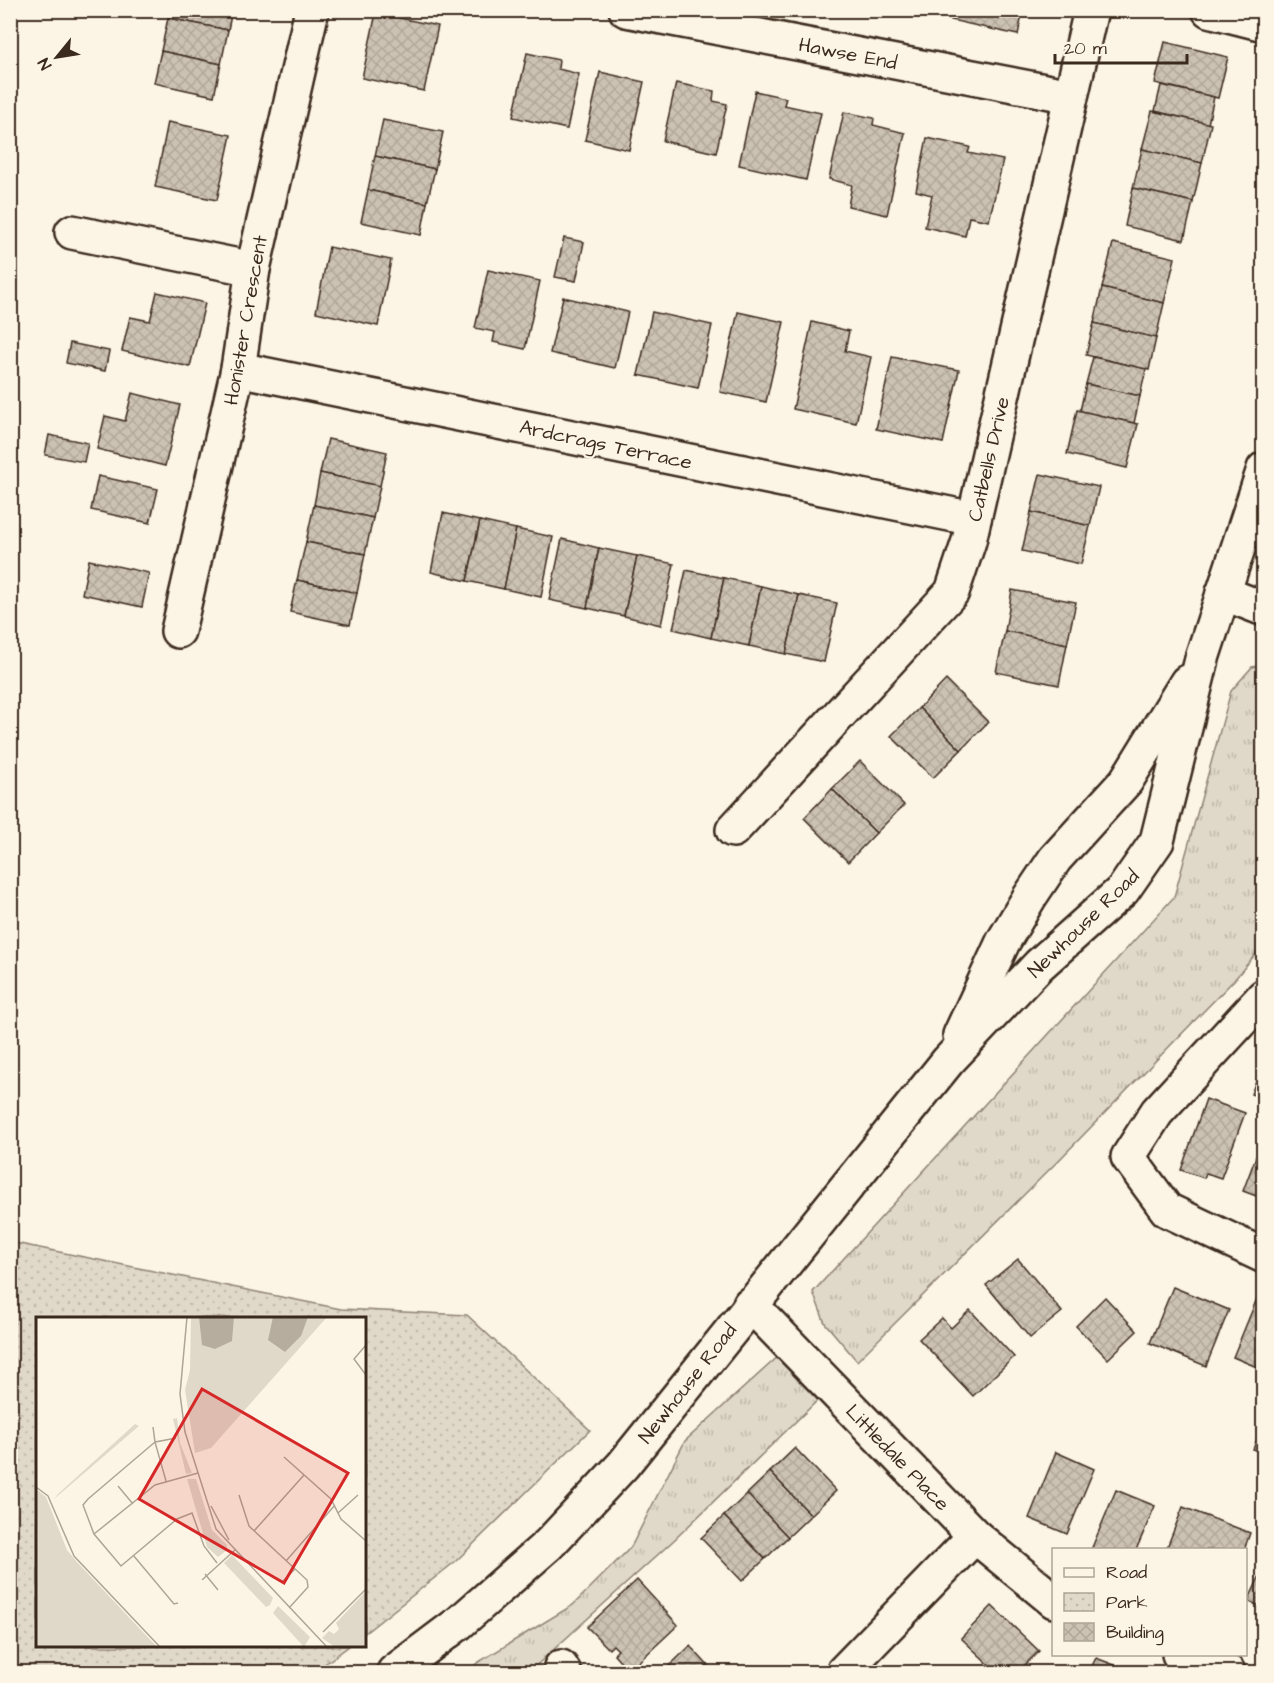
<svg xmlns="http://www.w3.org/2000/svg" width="1274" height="1683" font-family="'Architects Daughter',sans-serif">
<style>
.grass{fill:url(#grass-tufts);stroke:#8e8173;stroke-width:1.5}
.park{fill:url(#park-dots);stroke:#8e8173;stroke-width:1.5}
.building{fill:url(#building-cross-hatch);stroke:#3b2a1e;stroke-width:1.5}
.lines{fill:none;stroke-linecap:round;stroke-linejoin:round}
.minor-casing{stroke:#3b2a1e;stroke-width:38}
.minor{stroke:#fcf5e5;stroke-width:33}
.labels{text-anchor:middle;stroke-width:4.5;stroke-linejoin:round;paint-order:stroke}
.street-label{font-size:20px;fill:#3b2a1e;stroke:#fcf5e5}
.inset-road{fill:none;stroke:#afa495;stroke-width:1.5}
.view{fill:#d62828;fill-opacity:0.15;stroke:#d62828;stroke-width:3}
.inset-edge{fill:none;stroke:#3b2a1e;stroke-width:3}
</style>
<defs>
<pattern id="grass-tufts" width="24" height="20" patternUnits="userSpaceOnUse" patternTransform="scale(1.5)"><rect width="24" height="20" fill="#e0d8c8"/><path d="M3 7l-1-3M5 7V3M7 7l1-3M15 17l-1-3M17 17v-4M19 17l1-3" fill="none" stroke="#c1baab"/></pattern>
<pattern id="park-dots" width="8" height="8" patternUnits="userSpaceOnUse" patternTransform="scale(1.5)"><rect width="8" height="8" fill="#e0d8c8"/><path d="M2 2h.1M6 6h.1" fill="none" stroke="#c1baab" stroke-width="1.8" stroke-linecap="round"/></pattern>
<pattern id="building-cross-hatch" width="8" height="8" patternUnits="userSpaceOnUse" patternTransform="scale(1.5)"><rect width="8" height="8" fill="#ccc2b3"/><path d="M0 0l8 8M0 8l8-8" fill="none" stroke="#b0a79a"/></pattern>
</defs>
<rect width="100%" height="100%" fill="#fcf5e5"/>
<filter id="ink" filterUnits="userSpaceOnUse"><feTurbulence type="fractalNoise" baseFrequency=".0167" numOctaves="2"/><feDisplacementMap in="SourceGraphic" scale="12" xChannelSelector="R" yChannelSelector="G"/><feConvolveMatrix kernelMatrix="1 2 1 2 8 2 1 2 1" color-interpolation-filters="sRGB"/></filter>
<g filter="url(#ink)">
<!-- grass -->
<g class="grass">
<polygon points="1263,665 1263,945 1235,979 1060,1159 857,1361 825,1323 813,1292 1174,897 1231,691 1252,667"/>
<polygon points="781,1354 822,1396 674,1540 529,1672 467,1672 477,1663 573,1605 631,1547 685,1441"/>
</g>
<!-- park -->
<polygon class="park" points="10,1242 341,1309 467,1315 590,1430 456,1561 365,1633 364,1318 38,1318 38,1646 349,1646 314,1672 11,1672"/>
<!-- building -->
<g class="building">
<polygon points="170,10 232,10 228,30 168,18"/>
<polygon points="953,10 1023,10 1018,35 951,20"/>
<polygon points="376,13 438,26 424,91 362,78"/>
<polygon points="168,18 228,30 221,64 161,51"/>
<polygon points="1165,42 1228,57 1218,98 1155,83"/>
<polygon points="161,51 221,64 214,96 154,83"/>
<polygon points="527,53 559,60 558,69 579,74 567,129 513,117"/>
<polygon points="600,72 644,82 629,150 585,140"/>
<polygon points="676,83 714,91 713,101 727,104 716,153 663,141"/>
<polygon points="1161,85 1214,97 1208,124 1155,111"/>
<polygon points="755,91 786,98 784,105 821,113 806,180 739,165"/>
<polygon points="1152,111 1211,124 1202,163 1142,149"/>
<polygon points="844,112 874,118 873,125 905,133 887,215 848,206 852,185 829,179"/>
<polygon points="383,120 443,132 435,169 375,156"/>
<polygon points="168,122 231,135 217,200 155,187"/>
<polygon points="927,138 970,147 968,153 1003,160 989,221 969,217 965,236 925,227 932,195 916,191"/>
<polygon points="1142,149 1202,163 1193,202 1133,188"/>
<polygon points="375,156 435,169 427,203 368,190"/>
<polygon points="1133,188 1193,202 1184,240 1125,226"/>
<polygon points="368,190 427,203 421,235 361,222"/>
<polygon points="564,238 584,242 576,281 555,277"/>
<polygon points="1113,243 1175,258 1164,303 1102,288"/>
<polygon points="329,247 391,260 378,326 316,312"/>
<polygon points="488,270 540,281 525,349 493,342 495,332 475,328"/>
<polygon points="1102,288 1164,303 1156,338 1094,323"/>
<polygon points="157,292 205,303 190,367 122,351 130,317 150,321"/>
<polygon points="563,297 628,312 615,368 550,353"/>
<polygon points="652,312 712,325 698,388 638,375"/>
<polygon points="738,312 784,322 766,402 720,392"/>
<polygon points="812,322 849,331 845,351 871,357 856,423 793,409"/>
<polygon points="1094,323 1156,338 1149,370 1086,355"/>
<polygon points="70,343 109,351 105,371 66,363"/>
<polygon points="892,357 959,370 943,443 876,429"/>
<polygon points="1093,357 1146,369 1140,396 1086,384"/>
<polygon points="1086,384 1140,396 1134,423 1080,411"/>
<polygon points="132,393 180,405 165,466 97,449 105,416 125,421"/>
<polygon points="1077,410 1138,424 1127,468 1067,454"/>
<polygon points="49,435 88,443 84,462 45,455"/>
<polygon points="328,439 387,452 380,486 320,473"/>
<polygon points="320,473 380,486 373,518 314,505"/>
<polygon points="1040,474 1099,487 1090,526 1031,512"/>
<polygon points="98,476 158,489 150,523 91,510"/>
<polygon points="314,505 373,518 365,554 306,542"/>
<polygon points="1031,512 1090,526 1081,564 1022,551"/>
<polygon points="443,513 480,521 467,581 431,572"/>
<polygon points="480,521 516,529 504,589 467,581"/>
<polygon points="516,529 553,537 541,597 504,589"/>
<polygon points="562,539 599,548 587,608 549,600"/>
<polygon points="306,542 365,554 357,593 297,580"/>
<polygon points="599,548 637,556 624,616 587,608"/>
<polygon points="637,556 674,564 661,625 624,616"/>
<polygon points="89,560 149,573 142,607 82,594"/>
<polygon points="686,570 724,578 711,638 673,629"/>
<polygon points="724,578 761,586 749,646 711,638"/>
<polygon points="297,580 357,593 350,625 290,612"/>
<polygon points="761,586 799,595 786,654 749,646"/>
<polygon points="1012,590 1076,602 1067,644 1005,631"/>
<polygon points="799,595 837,603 824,662 786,654"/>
<polygon points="1005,631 1067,644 1059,685 996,672"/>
<polygon points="946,680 988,722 961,750 919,708"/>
<polygon points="919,708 961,750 933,778 891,736"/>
<polygon points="860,761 904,805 876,833 832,789"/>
<polygon points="832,789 876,833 848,862 804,818"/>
<polygon points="1264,1060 1264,1098 1251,1094"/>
<polygon points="1206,1099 1245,1113 1221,1178 1206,1173 1204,1178 1181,1170"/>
<polygon points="1264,1135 1264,1199 1243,1191"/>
<polygon points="1018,1259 1062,1312 1030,1338 986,1285"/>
<polygon points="1173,1287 1229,1310 1206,1366 1150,1343"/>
<polygon points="1261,1289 1264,1290 1264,1370 1233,1357"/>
<polygon points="1105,1297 1137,1331 1108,1359 1076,1326"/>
<polygon points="970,1310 1014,1357 973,1396 919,1339 942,1318 951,1328"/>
<polygon points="1264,1423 1264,1453 1253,1449"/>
<polygon points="795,1448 836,1491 811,1515 770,1472"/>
<polygon points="1056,1452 1094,1469 1067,1534 1029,1518"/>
<polygon points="770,1472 811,1515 788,1537 747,1494"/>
<polygon points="1116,1490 1155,1506 1136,1550 1091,1550"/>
<polygon points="747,1494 788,1537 765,1559 724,1516"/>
<polygon points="1183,1507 1250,1533 1244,1550 1166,1550"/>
<polygon points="724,1516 765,1559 742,1581 701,1538"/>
<polygon points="1264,1567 1264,1608 1248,1601"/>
<polygon points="637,1580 678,1625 629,1671 614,1654 618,1650 613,1645 609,1649 587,1627"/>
<polygon points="992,1606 1039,1651 1018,1672 997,1672 961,1638"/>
<polygon points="690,1646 714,1672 663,1672"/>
<polygon points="1096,1658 1133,1672 1089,1672"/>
</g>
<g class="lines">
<defs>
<g id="minor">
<polyline points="626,10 1071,96"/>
<polyline points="1209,10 1264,24"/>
<polyline points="72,232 253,269"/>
<polyline points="238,369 974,519"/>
<polyline points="1223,593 1264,609"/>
<polyline points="178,631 238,369 253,269 312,10"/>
<polyline points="733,830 952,592 969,541 1091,10"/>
<polyline points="1264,996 1157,1112 1128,1157 1167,1210 1264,1256"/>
<polyline points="960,1035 1003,942 1029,898 1055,859 1126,781 1187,682"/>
<polyline points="750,1304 975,1536 1054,1601"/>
<polyline points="1179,1654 1228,1672"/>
<polyline points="561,1667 564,1672"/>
<polyline points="394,1672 459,1623 549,1544 623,1465 948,1061 1039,965 1123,890 1157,841 1203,655 1264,469"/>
<polyline points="843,1672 975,1536"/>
</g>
</defs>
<!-- minor casing -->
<use href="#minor" class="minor-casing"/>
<!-- minor -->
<use href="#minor" class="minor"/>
</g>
</g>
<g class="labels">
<!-- street labels -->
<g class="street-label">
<text transform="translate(848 53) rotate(11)" y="7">Hawse End</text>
<text transform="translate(245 320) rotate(-80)" y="7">Honister Crescent</text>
<text transform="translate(606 444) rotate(12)" y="7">Ardcrags Terrace</text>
<text transform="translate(988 459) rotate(-77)" y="7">Catbells Drive</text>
<text transform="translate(1083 923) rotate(-44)" y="7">Newhouse Road</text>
<text transform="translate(687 1383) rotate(-52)" y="7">Newhouse Road</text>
<text transform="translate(898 1457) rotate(46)" y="7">Littledale Place</text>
</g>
</g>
<!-- overview -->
<g transform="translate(36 1317)">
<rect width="330" height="330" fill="#fcf5e5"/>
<path d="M 141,101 L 144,126 L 156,156 L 150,157 L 137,102 ZM 151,162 L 160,162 L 176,213 L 191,228 L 191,233 L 182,240 L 171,230 ZM 0,172 L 10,180 L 31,233 L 41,245 L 121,330 L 0,330 ZM 196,238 L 237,281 L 234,288 L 230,290 L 188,246 ZM 330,274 L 330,330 L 299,330 L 286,321 L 293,314 L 298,317 L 303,312 L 300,306 ZM 242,289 L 274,320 L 268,330 L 237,296 Z" fill="#e0d8c8"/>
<path d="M 99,107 L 103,109 L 18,182 L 22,177 Z" fill="#e0d8c8"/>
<path d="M 155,0 L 291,0 L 175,131 L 159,136 L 149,73 L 154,53 Z" fill="#e0d8c8"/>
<path d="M 163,0 L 198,0 L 196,24 L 179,32 L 166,28 ZM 237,0 L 272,0 L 265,19 L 249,35 L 232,23 Z" fill="#b7ad9e"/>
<path class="inset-road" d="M 151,0 L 144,77 L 149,115 L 180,212 L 291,330M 330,28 L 318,42 L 330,58M 117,110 L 119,125 L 140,121M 248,140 L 295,182 L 305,202 L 330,224M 130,164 L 119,125 L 52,182 L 47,188 L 58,217 L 85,249 L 141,202 L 156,196 L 168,229 L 181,246M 82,169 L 97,187M 0,170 L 12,179 L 38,239 L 124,330M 203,178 L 213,209 L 271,263 L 272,270 L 253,291M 175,189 L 193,223M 302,196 L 322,178M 218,214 L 268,158M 58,217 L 119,168 L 162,156M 97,238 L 138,287 L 142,286M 250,244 L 299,188M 169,257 L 182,273M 166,263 L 200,232M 246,265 L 259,252M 287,315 L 330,272"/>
<path class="view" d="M 166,72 L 312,156 L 248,266 L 103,182 Z"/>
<rect width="330" height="330" class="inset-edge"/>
</g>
<!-- margin -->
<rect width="1274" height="1683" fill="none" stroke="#fcf5e5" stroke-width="36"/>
<rect x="18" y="18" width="1238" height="1647" fill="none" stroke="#3b2a1e" stroke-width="2" filter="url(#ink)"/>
<!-- legend -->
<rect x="1052" y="1548" width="195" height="108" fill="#fcf5e5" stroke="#afa495" stroke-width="1.5"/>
<rect x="1064" y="1568" width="30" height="9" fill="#fcf5e5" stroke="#afa495" stroke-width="1.5"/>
<text x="1106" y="1578" font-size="18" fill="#3b2a1e">Road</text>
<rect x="1064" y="1593" width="30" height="18" fill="url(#park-dots)" stroke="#afa495" stroke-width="1.5"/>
<text x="1106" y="1608" font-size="18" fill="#3b2a1e">Park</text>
<rect x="1064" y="1623" width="30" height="18" fill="url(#building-cross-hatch)" stroke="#afa495" stroke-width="1.5"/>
<text x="1106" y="1638" font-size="18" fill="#3b2a1e">Building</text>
<!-- north arrow -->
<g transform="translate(57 57) rotate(240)" stroke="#fcf5e5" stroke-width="4.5" paint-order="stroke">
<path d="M0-4.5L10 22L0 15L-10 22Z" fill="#3b2a1e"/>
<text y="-9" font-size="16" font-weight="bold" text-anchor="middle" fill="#3b2a1e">N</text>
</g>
<!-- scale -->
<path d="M1055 54v9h132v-9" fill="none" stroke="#3b2a1e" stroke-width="3"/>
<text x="1064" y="54" font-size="18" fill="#3b2a1e" stroke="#fcf5e5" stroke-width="4.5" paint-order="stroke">20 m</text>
</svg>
